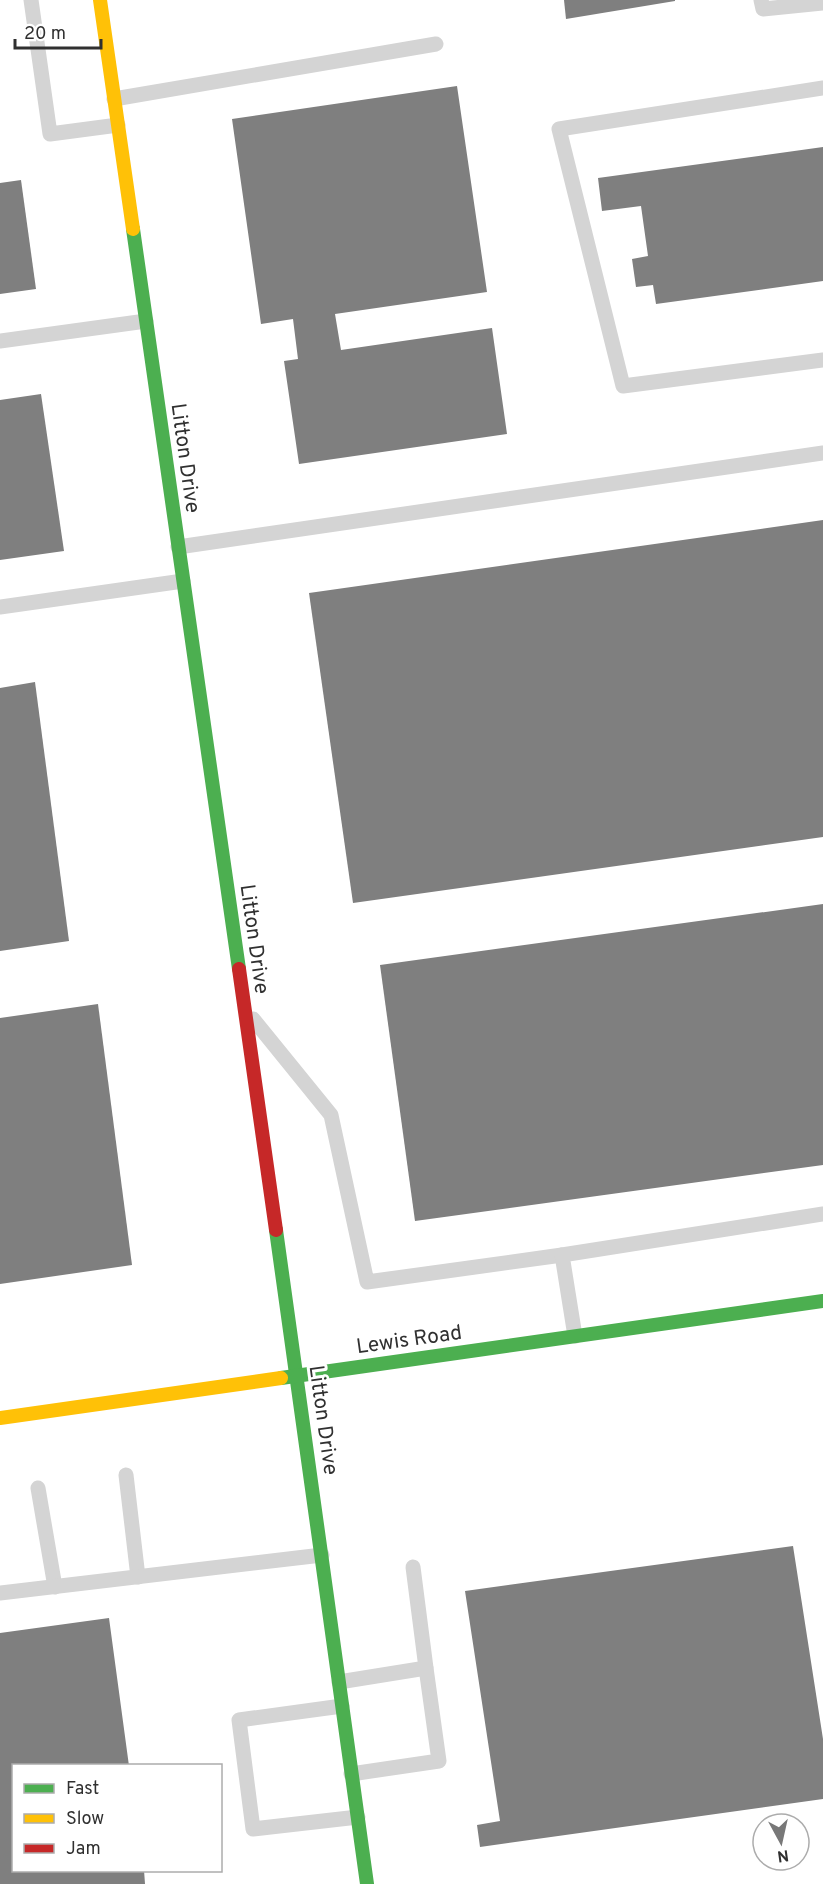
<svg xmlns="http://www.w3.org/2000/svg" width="823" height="1884" font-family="Overpass,sans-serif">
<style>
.building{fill:#7f7f7f}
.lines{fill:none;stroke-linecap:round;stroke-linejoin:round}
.lane{stroke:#d4d4d4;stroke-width:15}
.fast{stroke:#4caf50;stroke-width:14}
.slow{stroke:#ffc107;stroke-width:14}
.jam{stroke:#c62828;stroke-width:14}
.labels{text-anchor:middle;stroke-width:6;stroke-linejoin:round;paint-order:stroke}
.street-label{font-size:21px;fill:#303030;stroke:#fff}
</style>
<rect width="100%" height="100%" fill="#fff"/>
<!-- building -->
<g class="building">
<polygon points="564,0 675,0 675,1 566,19"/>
<polygon points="457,86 487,292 335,314 341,350 492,328 507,434 299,464 284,361 298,359 293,319 261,324 232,119"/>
<polygon points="823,147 823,281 656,304 653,285 636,287 632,259 648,256 641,206 602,211 598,178"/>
<polygon points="21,180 36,289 0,294 0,183"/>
<polygon points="41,394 64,551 0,560 0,400"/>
<polygon points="823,520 823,837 353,903 309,593"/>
<polygon points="35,682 69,941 0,951 0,688"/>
<polygon points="823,904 823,1165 415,1221 380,965"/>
<polygon points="98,1004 132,1265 0,1284 0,1018"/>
<polygon points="793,1546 823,1739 823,1799 480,1847 477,1825 500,1821 465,1591"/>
<polygon points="109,1618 129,1766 14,1766 14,1870 144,1870 145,1884 0,1884 0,1633"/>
</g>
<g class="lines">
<!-- lane -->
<g class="lane">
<polyline points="31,0 50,134 118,125"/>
<polyline points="761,0 763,9 823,3"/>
<polyline points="823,88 559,129 623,386 823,360"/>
<polyline points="114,99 436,44"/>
<polyline points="0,341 146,321"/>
<polyline points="178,547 823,453"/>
<polyline points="0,607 183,581"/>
<polyline points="253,1019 331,1115 367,1282 562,1255"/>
<polyline points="575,1336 562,1255 823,1214"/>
<polyline points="126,1475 138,1577"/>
<polyline points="38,1488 55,1587"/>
<polyline points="0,1593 322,1555"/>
<polyline points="339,1682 426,1668 413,1567"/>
<polyline points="342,1706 239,1720 253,1829 358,1817"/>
<polyline points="351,1774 439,1761 426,1668"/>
</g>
<!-- fast -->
<g class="fast">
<polyline points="133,229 239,969"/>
<polyline points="276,1230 367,1884"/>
<polyline points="281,1378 823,1301"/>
</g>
<!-- slow -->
<g class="slow">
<polyline points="100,0 133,229"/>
<polyline points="0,1418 281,1378"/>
</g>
<!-- jam -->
<polyline class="jam" points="239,969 276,1230"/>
</g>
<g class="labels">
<!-- street labels -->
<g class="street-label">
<text transform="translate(186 458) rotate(82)" y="7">Litton Drive</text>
<text transform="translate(255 939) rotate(82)" y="7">Litton Drive</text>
<text transform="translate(409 1339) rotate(-8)" y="7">Lewis Road</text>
<text transform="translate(324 1420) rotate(82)" y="7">Litton Drive</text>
</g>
</g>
<!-- legend -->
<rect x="12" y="1764" width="210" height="108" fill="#ffffff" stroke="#acacac" stroke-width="1.5"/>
<rect x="24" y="1784" width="30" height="9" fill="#4caf50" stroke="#acacac" stroke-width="1.5"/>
<text x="66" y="1794" font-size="18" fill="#303030">Fast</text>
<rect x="24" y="1814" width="30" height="9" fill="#ffc107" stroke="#acacac" stroke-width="1.5"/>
<text x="66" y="1824" font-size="18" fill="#303030">Slow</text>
<rect x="24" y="1844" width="30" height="9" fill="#c62828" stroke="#acacac" stroke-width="1.5"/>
<text x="66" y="1854" font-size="18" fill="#303030">Jam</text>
<!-- north arrow -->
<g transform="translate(781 1842) rotate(172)"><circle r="28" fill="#ffffff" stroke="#acacac" stroke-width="1.5"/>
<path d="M0-4.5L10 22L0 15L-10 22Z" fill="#787878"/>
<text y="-9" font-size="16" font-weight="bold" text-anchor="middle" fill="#303030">N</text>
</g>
<!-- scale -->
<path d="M15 39v9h86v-9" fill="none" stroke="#303030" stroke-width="3"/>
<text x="24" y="39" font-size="18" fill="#303030" stroke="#ffffff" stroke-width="4.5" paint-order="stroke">20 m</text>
</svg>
